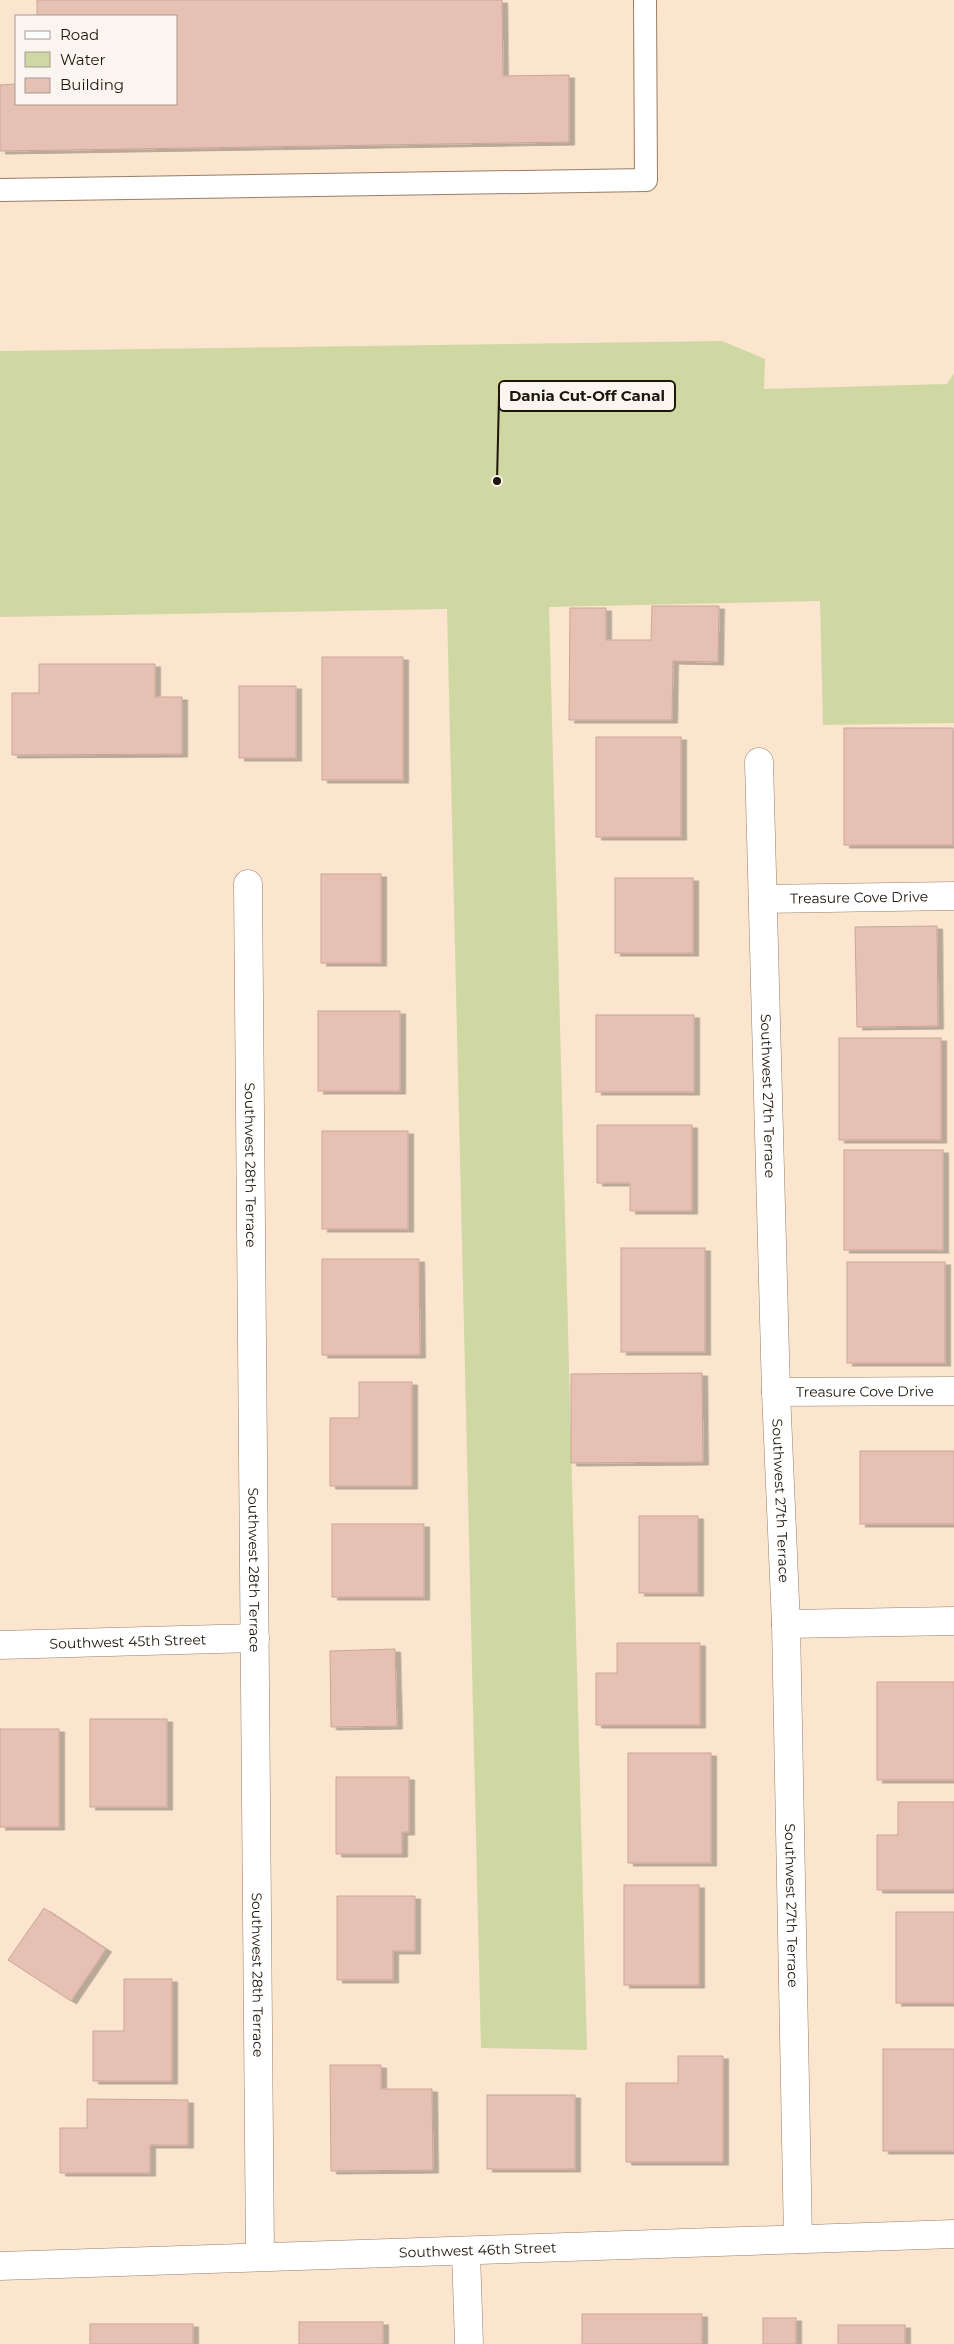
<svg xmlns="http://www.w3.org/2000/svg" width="954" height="2344" font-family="Montserrat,sans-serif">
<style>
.water{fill:#cfd8a2}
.building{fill:#e6c0b3;stroke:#caa699;filter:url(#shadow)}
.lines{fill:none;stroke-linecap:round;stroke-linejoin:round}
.lane-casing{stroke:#987e66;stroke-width:24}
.street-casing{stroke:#987e66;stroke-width:29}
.lane{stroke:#fff;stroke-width:22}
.street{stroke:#fff;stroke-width:28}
.labels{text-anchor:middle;stroke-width:5;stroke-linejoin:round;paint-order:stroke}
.street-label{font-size:14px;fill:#1e150b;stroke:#fbf5f0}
.leader{fill:none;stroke:#1e150b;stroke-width:2}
.callout-dot{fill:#1e150b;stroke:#fbf5f0;stroke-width:2}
.callout{fill:#fbf5f0;stroke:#1e150b;stroke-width:2}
.callout-label{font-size:15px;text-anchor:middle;font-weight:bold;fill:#1e150b}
</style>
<defs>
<filter id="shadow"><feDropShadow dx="5.5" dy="3" stdDeviation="0" flood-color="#0004"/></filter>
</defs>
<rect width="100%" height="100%" fill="#fbe5cf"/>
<!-- water -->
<polygon class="water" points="722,341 765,359 764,389 947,384 954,373 954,723 823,725 820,601 549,607 587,2050 481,2048 447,609 0,617 0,351"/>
<!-- building -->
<g class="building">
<polygon points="37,0 502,0 503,76 569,75 569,142 0,151 0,85 16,84 16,104 176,104 176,16 37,16"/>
<polygon points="652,606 719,606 718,662 673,661 672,720 569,720 570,608 606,608 606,640 651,640"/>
<rect x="322" y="657" width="81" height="123"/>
<polygon points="39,664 155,664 155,697 182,697 182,754 12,755 12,693 39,693"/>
<rect x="239" y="686" width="57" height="72"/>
<rect x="844" y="728" width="109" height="117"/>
<rect x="596" y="737" width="85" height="100"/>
<rect x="321" y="874" width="60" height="89"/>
<rect x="615" y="878" width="78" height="75"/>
<polygon points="937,926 938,1026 857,1027 855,927"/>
<rect x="318" y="1011" width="82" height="80"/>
<rect x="596" y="1015" width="98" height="77"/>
<rect x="839" y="1038" width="102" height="102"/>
<polygon points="597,1125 692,1125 692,1211 630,1211 630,1183 597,1183"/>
<rect x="322" y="1131" width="86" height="98"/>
<rect x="844" y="1150" width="99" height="100"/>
<rect x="621" y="1248" width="84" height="104"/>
<polygon points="322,1259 419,1259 420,1355 322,1355"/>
<rect x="847" y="1262" width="98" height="101"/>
<polygon points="702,1373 703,1462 571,1463 571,1374"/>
<polygon points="359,1382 412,1382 412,1486 330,1486 330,1418 359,1418"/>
<rect x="860" y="1451" width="94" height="73"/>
<rect x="639" y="1516" width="59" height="77"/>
<rect x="332" y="1524" width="92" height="73"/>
<polygon points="617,1643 700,1643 700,1725 596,1725 596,1673 617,1673"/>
<polygon points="395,1649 397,1726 331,1727 330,1651"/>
<rect x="877" y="1682" width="77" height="98"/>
<rect x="90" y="1719" width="77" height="88"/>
<rect x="0" y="1729" width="59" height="98"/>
<rect x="628" y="1753" width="83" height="110"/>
<polygon points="336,1777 409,1777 409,1832 402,1832 402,1854 336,1854"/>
<polygon points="898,1802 954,1802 954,1890 877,1890 877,1835 898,1835"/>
<rect x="624" y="1885" width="75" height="100"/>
<polygon points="337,1896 415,1896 415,1951 393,1951 393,1980 337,1980"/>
<polygon points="44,1908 106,1949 71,2001 8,1960"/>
<rect x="896" y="1912" width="58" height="91"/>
<polygon points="124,1979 172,1979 172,2081 93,2081 93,2031 124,2031"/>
<rect x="883" y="2049" width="71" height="102"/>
<polygon points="678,2056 723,2056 723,2162 626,2162 626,2083 678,2083"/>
<polygon points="330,2065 381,2065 381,2089 432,2089 433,2170 331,2171"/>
<rect x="487" y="2095" width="88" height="74"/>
<polygon points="87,2099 188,2100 188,2145 150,2145 150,2173 60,2173 60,2128 87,2128"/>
<rect x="582" y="2314" width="120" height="30"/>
<rect x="763" y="2318" width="33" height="26"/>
<rect x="299" y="2322" width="84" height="22"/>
<rect x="90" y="2324" width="103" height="20"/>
<rect x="838" y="2325" width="67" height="19"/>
</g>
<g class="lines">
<defs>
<polyline id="lane" points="0,190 646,180 645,0"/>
<g id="street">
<path id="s1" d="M 759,762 L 776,1392 L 786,1624 L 798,2239"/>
<path id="s2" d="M 248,884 L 260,2256"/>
<path id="s3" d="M 763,899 L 954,896"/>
<path id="s4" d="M 776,1392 L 954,1391"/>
<polyline points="786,1624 954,1621"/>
<path id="s5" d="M 0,1645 L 255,1638"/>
<polyline points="466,2252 469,2344"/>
<path id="s6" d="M 0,2266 L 954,2234"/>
</g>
</defs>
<!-- lane casing -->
<use href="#lane" class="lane-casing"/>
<!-- street casing -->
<use href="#street" class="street-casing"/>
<!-- lane -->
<use href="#lane" class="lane"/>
<!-- street -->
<use href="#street" class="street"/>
</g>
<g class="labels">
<!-- street labels -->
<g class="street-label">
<text dy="5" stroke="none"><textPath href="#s3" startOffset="96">Treasure Cove Drive</textPath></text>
<text dy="5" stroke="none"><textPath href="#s1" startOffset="334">Southwest 27th Terrace</textPath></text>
<text dy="5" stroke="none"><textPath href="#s2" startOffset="281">Southwest 28th Terrace</textPath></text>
<text dy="5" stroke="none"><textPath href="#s4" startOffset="89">Treasure Cove Drive</textPath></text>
<text dy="5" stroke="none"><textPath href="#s1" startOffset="739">Southwest 27th Terrace</textPath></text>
<text dy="5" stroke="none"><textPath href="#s2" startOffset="686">Southwest 28th Terrace</textPath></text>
<text dy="5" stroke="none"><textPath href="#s5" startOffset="128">Southwest 45th Street</textPath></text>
<text dy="5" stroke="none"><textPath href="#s1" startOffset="1144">Southwest 27th Terrace</textPath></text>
<text dy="5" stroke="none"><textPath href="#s2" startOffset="1091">Southwest 28th Terrace</textPath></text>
<text dy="5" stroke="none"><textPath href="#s6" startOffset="478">Southwest 46th Street</textPath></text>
</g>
</g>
<!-- callouts -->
<path class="leader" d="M497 481L499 396"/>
<circle class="callout-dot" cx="497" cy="481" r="5"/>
<rect class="callout" x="499" y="381" width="176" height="30" rx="5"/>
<g class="callout-label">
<text x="587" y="401">Dania Cut-Off Canal</text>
</g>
<!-- legend -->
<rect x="15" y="15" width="162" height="90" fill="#fbf5f0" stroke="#a39b94"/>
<rect x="25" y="31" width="25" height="8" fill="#ffffff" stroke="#a39b94"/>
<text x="60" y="40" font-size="15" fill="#1e150b">Road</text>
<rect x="25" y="52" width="25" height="15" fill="#cfd8a2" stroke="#a39b94"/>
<text x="60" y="65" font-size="15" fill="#1e150b">Water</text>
<rect x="25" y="78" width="25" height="15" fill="#e6c0b3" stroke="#a39b94"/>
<text x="60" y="90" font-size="15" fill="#1e150b">Building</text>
</svg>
